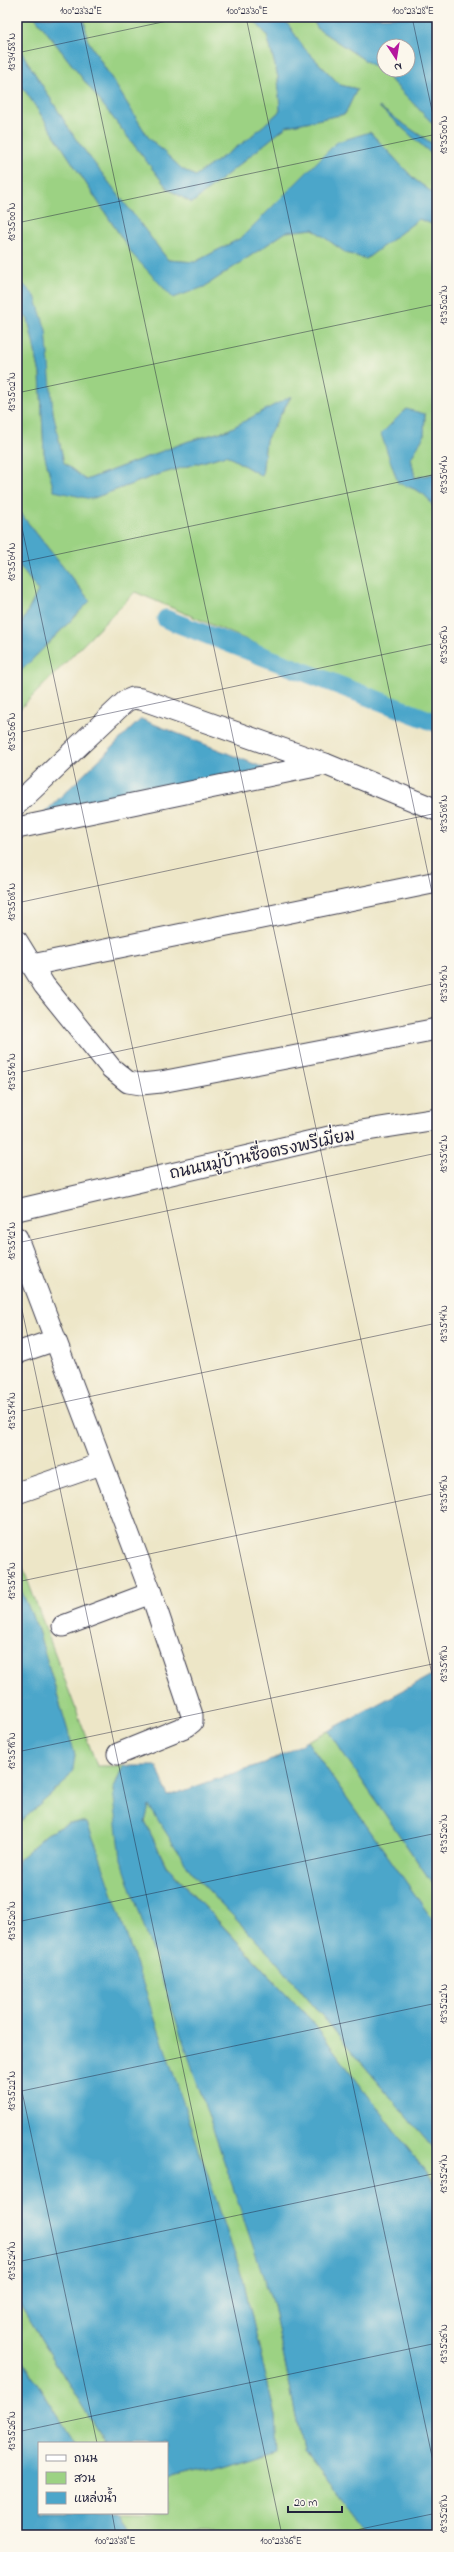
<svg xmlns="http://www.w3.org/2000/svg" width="454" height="2552" font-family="'Indie Flower','Playpen Sans Thai',sans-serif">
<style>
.green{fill:#9cd283;stroke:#5f7a5f}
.water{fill:#4ca6ca;stroke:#376482;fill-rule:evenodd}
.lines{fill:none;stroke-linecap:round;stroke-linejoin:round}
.canal{stroke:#4ca6ca;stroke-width:19}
.minor-casing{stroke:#403f50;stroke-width:23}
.minor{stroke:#fff;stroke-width:21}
.ticks{fill:none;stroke:#22223b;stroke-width:1;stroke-opacity:0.45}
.labels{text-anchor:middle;stroke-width:3;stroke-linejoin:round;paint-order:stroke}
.street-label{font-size:16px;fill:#22223b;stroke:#fbf7ec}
.neatline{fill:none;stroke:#22223b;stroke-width:1.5}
.ticks-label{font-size:10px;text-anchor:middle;fill:#22223b}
</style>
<rect width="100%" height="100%" fill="#fbf7ec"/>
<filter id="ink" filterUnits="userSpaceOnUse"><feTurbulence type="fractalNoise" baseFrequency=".025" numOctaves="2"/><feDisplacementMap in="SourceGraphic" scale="8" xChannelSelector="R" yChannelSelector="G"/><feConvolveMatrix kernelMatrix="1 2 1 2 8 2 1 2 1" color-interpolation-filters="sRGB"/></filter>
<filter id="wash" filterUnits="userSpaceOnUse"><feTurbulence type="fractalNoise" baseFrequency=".012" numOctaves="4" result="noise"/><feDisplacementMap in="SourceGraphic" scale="16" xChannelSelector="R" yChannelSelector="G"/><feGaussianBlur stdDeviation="0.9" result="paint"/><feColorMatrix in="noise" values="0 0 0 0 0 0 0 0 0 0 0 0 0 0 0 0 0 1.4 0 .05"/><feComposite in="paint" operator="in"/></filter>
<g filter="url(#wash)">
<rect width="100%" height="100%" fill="#ede6c7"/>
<!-- green -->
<g class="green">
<polygon points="17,17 35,17 168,189 192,203 287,126 345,114 357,89 340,85 304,48 283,17 311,17 318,29 384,73 437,128 437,147 383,110 437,159 437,196 414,179 370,132 337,143 241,238 195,262 168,260 75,138 17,45"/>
<polygon points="84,17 251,17 267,35 278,77 280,111 247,140 195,176 182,169 148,137 87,39"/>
<path d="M 17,84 L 24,89 L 133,255 L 204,287 L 286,232 L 313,229 L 346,253 L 366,259 L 419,219 L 437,226 L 437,473 L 415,478 L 411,458 L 424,436 L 425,414 L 398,483 C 420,491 427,492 437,514 L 437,721 L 135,592 L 17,712 L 17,675 L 90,601 L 17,509 L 17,309 L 28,319 L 40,374 L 44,453 L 91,499 L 157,475 L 226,455 L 262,476 L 266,440 L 291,397 L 228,430 L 189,441 L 86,480 L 64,463 L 53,412 L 35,296 L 17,278 Z"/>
<polygon points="17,562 38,591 17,633"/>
<polygon points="17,1552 97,1766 123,1766 113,1790 273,2305 303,2450 368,2535 131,2535 119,2513 167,2513 167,2479 212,2469 276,2449 275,2416 243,2279 87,1823 69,1823 47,1834 17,1861 17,1825 64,1783 75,1755 37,1627 17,1581"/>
<polygon points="328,1731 437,1890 437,1926 307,1741"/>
<polygon points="149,1805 192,1873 274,1959 437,2152 437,2187 311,2020 166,1865 145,1822"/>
<polygon points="17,2300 105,2443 75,2443 17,2351"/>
</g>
<!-- water -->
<g class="water">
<polygon points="35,17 84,17 87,39 148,137 182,169 195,176 247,140 280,111 278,77 267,35 251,17 283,17 304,48 340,85 357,89 345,114 287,126 192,203 168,189"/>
<path d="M 311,17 L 437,17 L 437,128 L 384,73 L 318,29 ZM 384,46 L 408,46 L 408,70 L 384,70 Z"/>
<polygon points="17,45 75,138 168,260 195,262 241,238 337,142 370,132 414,179 437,196 437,226 419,219 366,259 346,253 313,229 286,232 204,287 173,298 133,255 24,89 17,84"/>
<polygon points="379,107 437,147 437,159"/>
<polygon points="17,278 35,296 46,330 53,412 64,463 86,480 189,441 228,430 291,396 266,440 262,476 226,455 157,475 91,499 54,491 44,453 40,374 28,319 17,309"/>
<path d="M 406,409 L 425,414 L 424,436 L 411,458 L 415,478 L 437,473 L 437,514 C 427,492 420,491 398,483 L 381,434 Z"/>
<polygon points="17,509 90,601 17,675 17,633 38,591 17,562"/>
<polygon points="141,719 277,773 42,815"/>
<polygon points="17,1581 37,1627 75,1755 73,1770 64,1783 17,1825"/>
<polygon points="437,1672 437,1890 328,1731"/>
<polygon points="307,1741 437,1926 437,2152 274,1959 192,1873 149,1806 145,1822 166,1866 311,2020 437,2187 437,2535 368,2535 303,2450 273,2305 121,1859 113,1790 123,1766 157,1766 168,1796 275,1759"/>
<polygon points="69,1823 87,1823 97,1848 243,2279 275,2416 277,2449 212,2469 167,2479 167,2443 105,2443 17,2300 17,1861 47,1834"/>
<polygon points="17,2351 75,2443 39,2443 39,2513 119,2513 131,2535 17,2535"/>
</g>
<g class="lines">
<!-- canal -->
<polyline class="canal" points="166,619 437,723"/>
</g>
</g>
<g filter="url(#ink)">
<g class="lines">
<defs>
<g id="minor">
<polyline points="17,804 126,701 133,698 141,699 325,764 437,810"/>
<polyline points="17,828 325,764"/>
<polyline points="17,941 44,985 111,1068 128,1082 141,1084 161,1082 437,1029"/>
<polyline points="32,965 437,882"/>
<polyline points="17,1210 342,1134 437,1119"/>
<polyline points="17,1238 151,1593 192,1715 192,1722 187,1726 118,1754"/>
<polyline points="17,1353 55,1340"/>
<polyline points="17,1493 101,1464"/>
<polyline points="63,1626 151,1593"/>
</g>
</defs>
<!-- minor casing -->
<use href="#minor" class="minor-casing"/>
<!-- minor -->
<use href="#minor" class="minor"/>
</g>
</g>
<!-- ticks -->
<path class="ticks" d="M 80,17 L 437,1698M 246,17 L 437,916M 412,17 L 437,134M 17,53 L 186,17M 17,223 L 437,134M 17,393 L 437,304M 17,504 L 437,2480M 17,563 L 437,474M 17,733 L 437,643M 17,903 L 437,813M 17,1073 L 437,983M 17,1243 L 437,1153M 17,1286 L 282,2535M 17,1412 L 437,1323M 17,1582 L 437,1493M 17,1752 L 437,1663M 17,1922 L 437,1833M 17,2068 L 97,2443M 17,2092 L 437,2003M 17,2262 L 437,2173M 17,2432 L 437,2343M 112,2513 L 116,2535M 332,2535 L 437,2513"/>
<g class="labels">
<!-- street labels -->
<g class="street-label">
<text transform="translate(262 1153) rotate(-12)" y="6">ถนนหมู่บ้านซื่อตรงพรีเมี่ยม</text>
</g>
</g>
<!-- margin -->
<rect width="454" height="2552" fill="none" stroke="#fbf7ec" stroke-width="44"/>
<!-- legend -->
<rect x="38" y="2442" width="130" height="72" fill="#fbf7ec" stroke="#a4a2a5"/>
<rect x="46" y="2455" width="20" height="6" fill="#ffffff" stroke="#a4a2a5"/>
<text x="74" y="2462" font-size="12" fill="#22223b">ถนน</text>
<rect x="46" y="2472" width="20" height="12" fill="#9cd283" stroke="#a4a2a5"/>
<text x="74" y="2482" font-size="12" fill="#22223b">สวน</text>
<rect x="46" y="2492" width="20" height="12" fill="#4ca6ca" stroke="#a4a2a5"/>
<text x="74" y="2502" font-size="12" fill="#22223b">แหล่งน้ำ</text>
<!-- north arrow -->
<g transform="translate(396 58) rotate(168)"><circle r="19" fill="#fbf7ec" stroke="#a4a2a5"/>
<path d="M0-3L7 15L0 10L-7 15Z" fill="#b5179e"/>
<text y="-6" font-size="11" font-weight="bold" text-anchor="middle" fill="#22223b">N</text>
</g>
<!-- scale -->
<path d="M288 2506v6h54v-6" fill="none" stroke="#22223b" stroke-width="2"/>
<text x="294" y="2506" font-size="12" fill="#22223b" stroke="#fbf7ec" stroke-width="3" paint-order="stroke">20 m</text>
<rect x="22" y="22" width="410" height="2508" class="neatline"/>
<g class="ticks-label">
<text x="81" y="14">100°23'32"E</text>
<text x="247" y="14">100°23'30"E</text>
<text x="413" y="14">100°23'28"E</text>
<text transform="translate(11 52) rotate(-90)" y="4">13°34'58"N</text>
<text transform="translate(443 135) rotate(-90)" y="4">13°35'00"N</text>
<text transform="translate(11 222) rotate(-90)" y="4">13°35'00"N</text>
<text transform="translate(443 305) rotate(-90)" y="4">13°35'02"N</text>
<text transform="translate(11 392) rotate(-90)" y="4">13°35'02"N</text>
<text transform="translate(443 475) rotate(-90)" y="4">13°35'04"N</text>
<text transform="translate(11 562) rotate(-90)" y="4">13°35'04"N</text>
<text transform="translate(443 645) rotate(-90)" y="4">13°35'06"N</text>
<text transform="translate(11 732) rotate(-90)" y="4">13°35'06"N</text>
<text transform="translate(443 814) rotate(-90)" y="4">13°35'08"N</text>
<text transform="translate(11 902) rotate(-90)" y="4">13°35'08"N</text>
<text transform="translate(443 984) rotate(-90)" y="4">13°35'10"N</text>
<text transform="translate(11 1072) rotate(-90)" y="4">13°35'10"N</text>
<text transform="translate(443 1154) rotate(-90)" y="4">13°35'12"N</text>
<text transform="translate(11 1241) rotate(-90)" y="4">13°35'12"N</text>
<text transform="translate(443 1324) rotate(-90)" y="4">13°35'14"N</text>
<text transform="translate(11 1411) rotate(-90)" y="4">13°35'14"N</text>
<text transform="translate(443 1494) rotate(-90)" y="4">13°35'16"N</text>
<text transform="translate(11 1581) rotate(-90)" y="4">13°35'16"N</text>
<text transform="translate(443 1664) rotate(-90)" y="4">13°35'18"N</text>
<text transform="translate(11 1751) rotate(-90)" y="4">13°35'18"N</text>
<text transform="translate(443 1834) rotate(-90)" y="4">13°35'20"N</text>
<text transform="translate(11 1921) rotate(-90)" y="4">13°35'20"N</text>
<text transform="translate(443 2004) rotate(-90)" y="4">13°35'22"N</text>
<text transform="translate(11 2091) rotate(-90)" y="4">13°35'22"N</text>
<text transform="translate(443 2174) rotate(-90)" y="4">13°35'24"N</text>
<text transform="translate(11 2261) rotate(-90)" y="4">13°35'24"N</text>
<text transform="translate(443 2344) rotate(-90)" y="4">13°35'26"N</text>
<text transform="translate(11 2431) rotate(-90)" y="4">13°35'26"N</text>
<text transform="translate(443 2514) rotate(-90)" y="4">13°35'28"N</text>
<text x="115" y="2544">100°23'38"E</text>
<text x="281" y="2544">100°23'36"E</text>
</g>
</svg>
